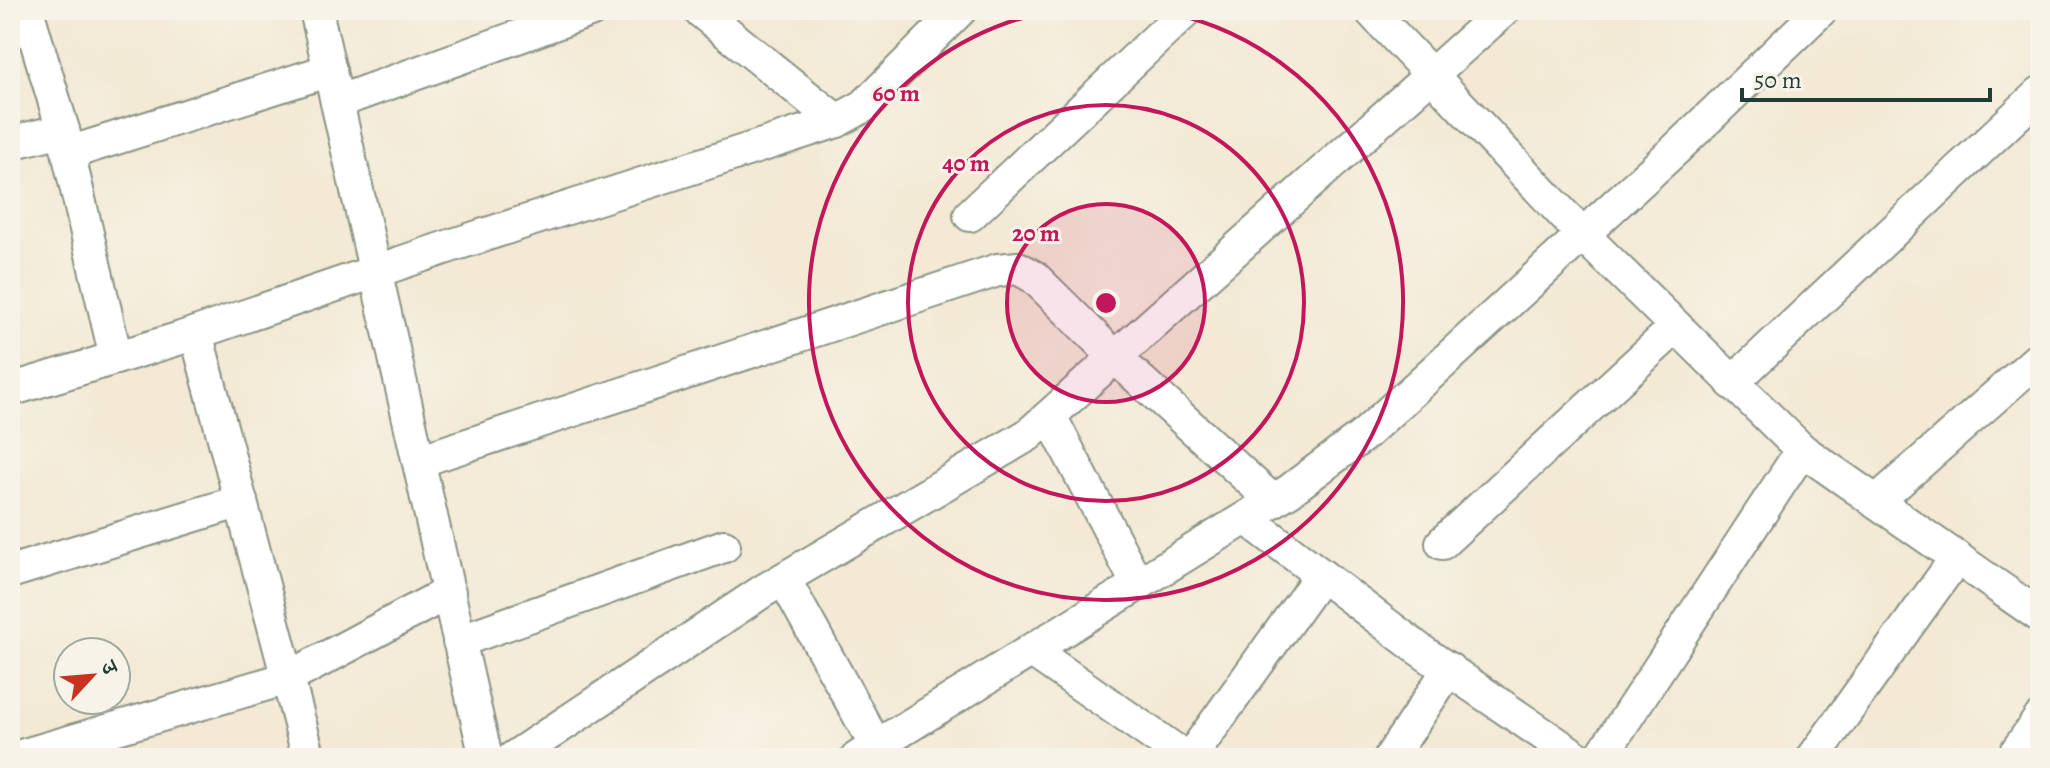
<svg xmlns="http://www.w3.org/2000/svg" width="2050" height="768" font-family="Alegreya,'Noto Serif Devanagari',serif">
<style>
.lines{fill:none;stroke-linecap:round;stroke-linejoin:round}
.street-casing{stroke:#899384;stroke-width:36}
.street{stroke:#fff;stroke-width:32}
.ring{fill:none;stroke:#c2185b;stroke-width:4}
.centre{fill:#c2185b;stroke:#f7f3e8;stroke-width:4}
.ring-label{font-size:24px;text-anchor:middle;font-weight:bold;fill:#c2185b;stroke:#f7f3e8;stroke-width:6;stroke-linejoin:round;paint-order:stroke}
</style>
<rect width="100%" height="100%" fill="#f7f3e8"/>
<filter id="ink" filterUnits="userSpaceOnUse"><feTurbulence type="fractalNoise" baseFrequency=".0125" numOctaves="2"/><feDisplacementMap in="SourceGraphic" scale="16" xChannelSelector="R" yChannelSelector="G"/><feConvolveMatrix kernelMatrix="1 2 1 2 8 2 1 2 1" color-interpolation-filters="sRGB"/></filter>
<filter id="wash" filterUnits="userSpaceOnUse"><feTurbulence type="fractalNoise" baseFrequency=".006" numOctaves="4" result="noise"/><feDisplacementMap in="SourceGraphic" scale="32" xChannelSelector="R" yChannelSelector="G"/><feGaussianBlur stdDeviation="1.8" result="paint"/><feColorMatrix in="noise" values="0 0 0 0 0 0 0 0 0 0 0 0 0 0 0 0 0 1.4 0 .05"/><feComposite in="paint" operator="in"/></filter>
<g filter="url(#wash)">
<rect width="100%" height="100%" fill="#f3e9d4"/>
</g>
<g filter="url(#ink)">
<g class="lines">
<defs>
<g id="street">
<polyline points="27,10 63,130 116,358"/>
<polyline points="316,10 486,758"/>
<polyline points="699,10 837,121"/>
<polyline points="1370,10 1583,235 1802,450 2040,616"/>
<polyline points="337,102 592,10"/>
<polyline points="10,143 63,130"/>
<polyline points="69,153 330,70"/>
<polyline points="970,215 1187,10"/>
<polyline points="196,333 309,758"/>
<polyline points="1732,383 2040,93"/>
<polyline points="10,390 181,338 450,246 837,121 864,106 960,10"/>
<polyline points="1051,418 1138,585"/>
<polyline points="419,461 998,270 1018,268 1034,277 1117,359 1273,501"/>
<polyline points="1877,501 2040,357"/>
<polyline points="1246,518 1420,650 1578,758"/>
<polyline points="1442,543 1676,327"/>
<polyline points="10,572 241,501"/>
<polyline points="784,579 876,746"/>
<polyline points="459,641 724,546"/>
<polyline points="1031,650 1186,758"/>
<polyline points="14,758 288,678 449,592"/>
<polyline points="513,758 763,591 1028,435 1504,10"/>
<polyline points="857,758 1289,491 1364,435 1676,149 1821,10"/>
<polyline points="1190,758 1321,575"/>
<polyline points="1390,758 1449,669"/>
<polyline points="1600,758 1802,450"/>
<polyline points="1813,758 1957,557"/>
<polyline points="2012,758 2040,718"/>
</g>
</defs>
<!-- street casing -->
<use href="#street" class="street-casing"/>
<!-- street -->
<use href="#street" class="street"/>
</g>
</g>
<!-- distance rings -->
<circle cx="1106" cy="303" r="99" fill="#c2185b" fill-opacity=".12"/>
<g class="ring">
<circle cx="1106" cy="303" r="99"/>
<circle cx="1106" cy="303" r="198"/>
<path d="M1155 10A297 297 0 1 1 1057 10"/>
</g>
<circle cx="1106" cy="303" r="12" class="centre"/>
<g class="ring-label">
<text x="896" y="101">60 m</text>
<text x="966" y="171">40 m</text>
<text x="1036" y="241">20 m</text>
</g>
<!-- margin -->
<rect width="2050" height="768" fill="none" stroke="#f7f3e8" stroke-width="40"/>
<!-- north arrow -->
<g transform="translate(92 676) rotate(64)"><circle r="38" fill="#f7f3e8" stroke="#a1aaa0" stroke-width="2"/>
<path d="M0-6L14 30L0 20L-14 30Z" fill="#c8321e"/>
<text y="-12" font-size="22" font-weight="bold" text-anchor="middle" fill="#1f3d34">उ</text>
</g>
<!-- scale -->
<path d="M1742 88v12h248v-12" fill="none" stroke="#1f3d34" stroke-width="4"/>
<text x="1754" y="88" font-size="24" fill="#1f3d34" stroke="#f7f3e8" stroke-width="6" paint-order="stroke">50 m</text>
</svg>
